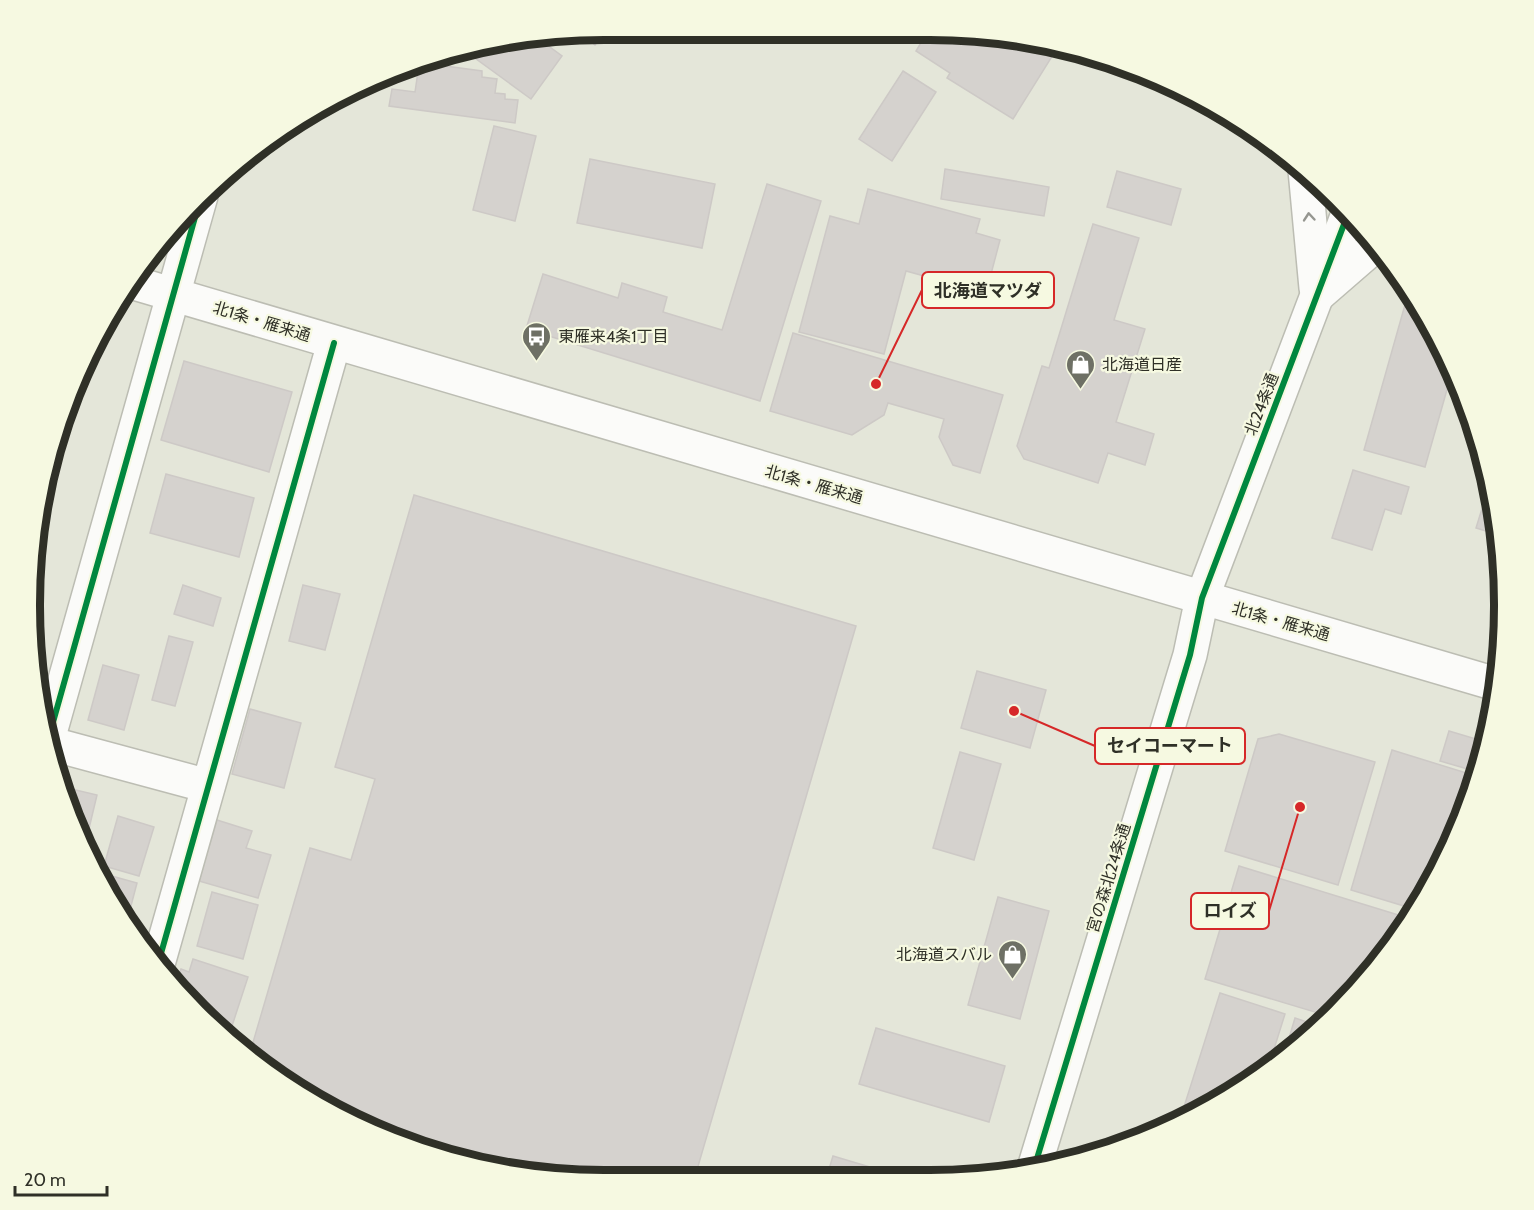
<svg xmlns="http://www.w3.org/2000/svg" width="1534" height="1210" font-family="Cabin,'Noto Sans JP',sans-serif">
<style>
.building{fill:#d5d2ce;stroke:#cdc9c6;stroke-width:1.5}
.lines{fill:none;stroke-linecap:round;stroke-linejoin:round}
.minor-casing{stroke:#bcbdb3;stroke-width:36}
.highway-casing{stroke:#bcbdb3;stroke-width:36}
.minor{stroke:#fbfbf9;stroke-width:33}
.highway{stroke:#fbfbf9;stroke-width:33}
.cycleway-casing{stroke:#f6f9e1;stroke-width:10}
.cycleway{stroke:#00873e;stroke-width:6}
.oneway{stroke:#959690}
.labels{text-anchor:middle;stroke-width:4.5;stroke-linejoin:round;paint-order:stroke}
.street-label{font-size:16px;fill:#2f3027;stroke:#f6f9e1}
.poi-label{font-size:16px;fill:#2f3027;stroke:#f6f9e1;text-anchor:start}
.rim{fill:none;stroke:#2f3027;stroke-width:8}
.leader{fill:none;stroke:#d62828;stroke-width:2}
.callout-dot{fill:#d62828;stroke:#f6f9e1;stroke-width:2}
.callout{fill:#f6f9e1;stroke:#d62828;stroke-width:2}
.callout-label{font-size:18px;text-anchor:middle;font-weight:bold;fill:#2f3027}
</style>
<rect width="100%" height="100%" fill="#e4e6d9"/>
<!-- building -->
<g class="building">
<polygon points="607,30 595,45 580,33 605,30"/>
<polygon points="928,31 966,31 1056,50 1013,119 947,78 950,73 916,51"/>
<polygon points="539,39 562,56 531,99 468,53 472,47"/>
<polygon points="423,63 482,71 482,77 497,79 495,93 505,94 505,99 518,100 515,123 389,106 392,89 415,92 419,65"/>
<polygon points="903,71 936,92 892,161 859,139"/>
<polygon points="494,126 536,136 515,221 473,210"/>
<polygon points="590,159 715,184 702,248 577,223"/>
<polygon points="945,169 1049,187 1044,216 941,199"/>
<polygon points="1117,171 1181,189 1171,225 1107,207"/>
<polygon points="767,184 821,201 760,401 526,329 543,274 618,298 622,283 667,297 663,312 722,330"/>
<polygon points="868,189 980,219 976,233 1000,240 986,293 906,271 884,354 799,332 830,216 859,224"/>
<polygon points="1093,224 1139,238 1114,320 1145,329 1116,422 1154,434 1145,465 1108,453 1098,483 1024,459 1017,446 1042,366 1049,368"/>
<polygon points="1408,294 1427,318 1452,372 1425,467 1364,450"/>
<polygon points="793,333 1003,395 980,473 953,465 939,437 944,419 888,403 884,415 852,435 770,411"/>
<polygon points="184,361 292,392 269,472 161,440"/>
<polygon points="1353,470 1409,487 1401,514 1385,509 1372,550 1332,538"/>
<polygon points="166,474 254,498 239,557 150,533"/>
<polygon points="1489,486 1499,530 1499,535 1476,528"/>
<polygon points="414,495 856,626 694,1180 605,1180 493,1169 385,1136 255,1061 249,1056 310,848 351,860 375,779 335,767"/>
<polygon points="183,585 221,598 213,626 174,614"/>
<polygon points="303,585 340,594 325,650 289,641"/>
<polygon points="169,636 193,642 175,706 152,700"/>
<polygon points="103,665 139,675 124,730 88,720"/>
<polygon points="977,671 1046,690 1030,748 961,728"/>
<polygon points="250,709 301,723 284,788 232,774"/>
<polygon points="1449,731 1486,742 1484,754 1478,772 1440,761"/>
<polygon points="1279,734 1375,762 1338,885 1225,851 1258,739"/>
<polygon points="1392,750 1476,776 1445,860 1414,909 1351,890"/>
<polygon points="960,752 1001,764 974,860 933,848"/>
<polygon points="63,787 97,795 86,841"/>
<polygon points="118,816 154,827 139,876 104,866"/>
<polygon points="217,820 252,831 246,848 271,855 258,898 199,881"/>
<polygon points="1239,866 1408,918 1385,955 1328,1016 1205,979"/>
<polygon points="101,873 137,883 127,921 107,892"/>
<polygon points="212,892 258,905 243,959 197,946"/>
<polygon points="998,897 1049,911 1020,1019 968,1005"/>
<polygon points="193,959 248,977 230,1032 221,1030 183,994 186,984 177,981 181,969 189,972"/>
<polygon points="1220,993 1285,1014 1269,1065 1216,1103 1193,1113 1183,1110"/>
<polygon points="1295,1018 1319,1026 1308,1038 1284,1055"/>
<polygon points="876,1028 1005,1066 989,1122 859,1084"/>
<polygon points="833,1156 910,1179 826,1179"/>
</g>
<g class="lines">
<defs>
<g id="minor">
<polyline points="1305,170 1316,288"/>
<polyline points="1318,295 1371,249"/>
<polyline points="48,740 201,196"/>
<polyline points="48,743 208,786"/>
<polyline points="158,964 334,343"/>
<polyline points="1035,1165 1190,655 1202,598 1346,219"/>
</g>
<polyline id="highway" points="134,283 1496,684"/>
</defs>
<!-- minor casing -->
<use href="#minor" class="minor-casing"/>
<!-- highway casing -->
<use href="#highway" class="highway-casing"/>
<!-- minor -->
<use href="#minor" class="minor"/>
<!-- highway -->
<use href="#highway" class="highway"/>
<defs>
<g id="cycleway">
<polyline points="48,740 201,196"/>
<polyline points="158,964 334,343"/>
<polyline points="1035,1165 1190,655 1202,598 1346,219"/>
</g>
</defs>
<!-- cycleway casing -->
<use href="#cycleway" class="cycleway-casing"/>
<!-- cycleway -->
<use href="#cycleway" class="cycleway"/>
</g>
<!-- one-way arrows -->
<defs><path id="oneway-chevron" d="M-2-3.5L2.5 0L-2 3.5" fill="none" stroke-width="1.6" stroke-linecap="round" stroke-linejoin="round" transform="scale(1.5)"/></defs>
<use class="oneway" href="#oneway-chevron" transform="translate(1309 217) rotate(-95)"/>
<!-- icons -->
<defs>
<symbol id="bus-pin" viewBox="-11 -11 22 30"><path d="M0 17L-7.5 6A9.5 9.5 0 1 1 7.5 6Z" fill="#6e7065" stroke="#f6f9e1"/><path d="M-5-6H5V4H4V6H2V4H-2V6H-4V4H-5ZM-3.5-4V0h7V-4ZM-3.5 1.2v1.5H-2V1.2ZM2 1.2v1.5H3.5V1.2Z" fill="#fff"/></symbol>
<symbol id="shop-pin" viewBox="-11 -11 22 30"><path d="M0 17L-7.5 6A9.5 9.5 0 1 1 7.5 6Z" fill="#6e7065" stroke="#f6f9e1"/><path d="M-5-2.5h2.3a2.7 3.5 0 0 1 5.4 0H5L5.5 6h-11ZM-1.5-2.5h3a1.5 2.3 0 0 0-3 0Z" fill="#fff"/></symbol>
</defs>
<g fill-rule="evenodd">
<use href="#bus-pin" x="520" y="320" width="33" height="45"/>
<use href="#shop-pin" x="1064" y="348" width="33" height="45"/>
<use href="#shop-pin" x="996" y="938" width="33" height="45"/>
</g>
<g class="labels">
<!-- street labels -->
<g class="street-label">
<text transform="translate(262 321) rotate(17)" y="6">北1条・雁来通</text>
<text transform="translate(1261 404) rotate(-69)" y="6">北24条通</text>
<text transform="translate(814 484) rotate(16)" y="6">北1条・雁来通</text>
<text transform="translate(1281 621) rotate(16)" y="6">北1条・雁来通</text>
<text transform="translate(1108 878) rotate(-73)" y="6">宮の森北24条通</text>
</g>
<!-- poi labels -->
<g class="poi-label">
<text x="558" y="342">東雁来4条1丁目</text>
<text x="1102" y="370">北海道日産</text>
<text x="992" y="960" text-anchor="end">北海道スバル</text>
</g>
</g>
<!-- crop -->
<path d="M0 0H1534V1210H0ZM604 40H930A564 564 0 0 1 1494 604V606A564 564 0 0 1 930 1170H604A564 564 0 0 1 40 606V604A564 564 0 0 1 604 40Z" fill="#f6f9e1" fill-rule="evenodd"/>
<path class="rim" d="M604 40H930A564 564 0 0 1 1494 604V606A564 564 0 0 1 930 1170H604A564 564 0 0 1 40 606V604A564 564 0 0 1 604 40Z"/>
<!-- callouts -->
<path class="leader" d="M876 384L922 290M1014 711L1095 746M1300 807L1269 911"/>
<g class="callout-dot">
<circle cx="876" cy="384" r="6"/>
<circle cx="1014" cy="711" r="6"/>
<circle cx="1300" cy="807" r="6"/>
</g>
<g class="callout">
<rect x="922" y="272" width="132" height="36" rx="6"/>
<rect x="1095" y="728" width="150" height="36" rx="6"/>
<rect x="1191" y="893" width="78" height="36" rx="6"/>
</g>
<g class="callout-label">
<text x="988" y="297">北海道マツダ</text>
<text x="1170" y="752">セイコーマート</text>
<text x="1230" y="917">ロイズ</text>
</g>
<!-- scale -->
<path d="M15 1186v9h92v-9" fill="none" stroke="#2f3027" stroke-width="3"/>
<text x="24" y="1186" font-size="18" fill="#2f3027" stroke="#f6f9e1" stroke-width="4.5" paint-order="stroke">20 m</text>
</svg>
